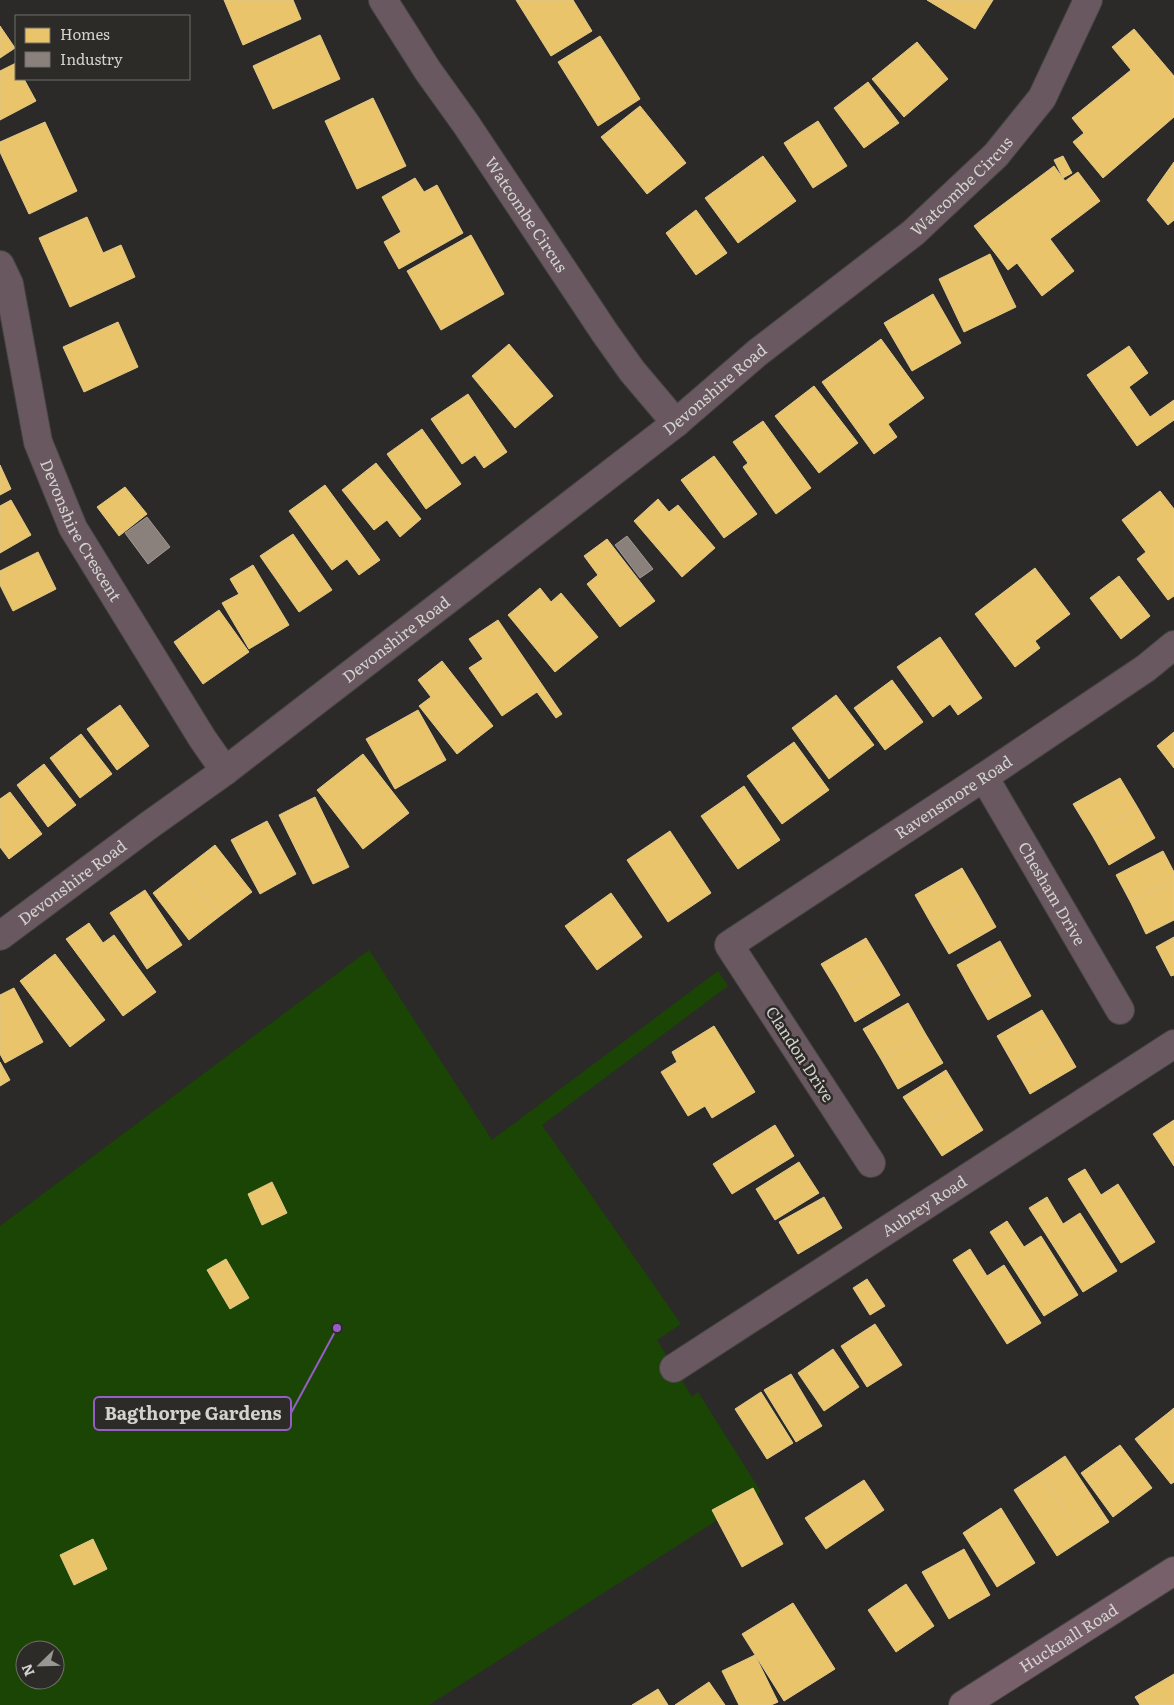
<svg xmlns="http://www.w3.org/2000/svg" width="1174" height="1705" font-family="Literata,serif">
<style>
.green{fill:#1b4505;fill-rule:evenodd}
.homes{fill:#e9c46a;stroke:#e2c888}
.industry{fill:#8a817c;stroke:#a09995}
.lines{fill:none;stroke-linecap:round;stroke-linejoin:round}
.street-casing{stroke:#454544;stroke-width:30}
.primary-casing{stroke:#454544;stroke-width:30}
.street{stroke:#69585f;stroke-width:28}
.primary{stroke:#78606b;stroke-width:28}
.labels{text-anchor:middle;stroke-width:5;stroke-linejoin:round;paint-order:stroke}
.street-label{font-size:16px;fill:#d3d2cf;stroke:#2c2b27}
.leader{fill:none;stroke:#955ec4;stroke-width:2}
.callout-dot{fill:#955ec4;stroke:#2c2b27;stroke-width:2}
.callout{fill:#2c2b27;stroke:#955ec4;stroke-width:2}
.callout-label{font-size:18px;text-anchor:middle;font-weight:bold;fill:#d3d2cf}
</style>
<rect width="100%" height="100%" fill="#2b2a28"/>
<!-- green -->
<path class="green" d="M 369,950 L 492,1140 L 718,971 L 728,986 L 542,1125 L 681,1324 L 657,1340 L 692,1397 L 698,1392 L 761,1492 L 429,1705 L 0,1705 L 0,1226 ZM 25,1650 L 55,1650 L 55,1680 L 25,1680 Z"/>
<!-- homes -->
<g class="homes">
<polygon points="224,0 293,0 301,19 243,45"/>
<polygon points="516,0 573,0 592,31 551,56"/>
<polygon points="927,0 993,0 975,29"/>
<polygon points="0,26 15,48 0,58"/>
<polygon points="1134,29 1174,76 1174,117 1103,178 1073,142 1084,133 1072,118 1131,70 1112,47"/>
<polygon points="320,35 340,79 273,109 253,66"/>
<polygon points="600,36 640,99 598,126 558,62"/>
<polygon points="917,42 948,79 904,117 872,79"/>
<polygon points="16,63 16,79 24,79 36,101 0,120 0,71"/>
<polygon points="868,82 899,123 864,148 834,108"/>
<polygon points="373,98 406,166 357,189 325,121"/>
<polygon points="640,106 686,163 647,194 601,137"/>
<polygon points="818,121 847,166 813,188 784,143"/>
<polygon points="45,122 77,191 29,214 0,152 0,142"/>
<polygon points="763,156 796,201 738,243 705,198"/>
<polygon points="1063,156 1072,173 1063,178 1054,160"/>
<polygon points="1174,162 1174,220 1168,225 1147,200"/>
<polygon points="1054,166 1065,181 1078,172 1100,201 1050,239 1074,271 1042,296 1017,263 1008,270 974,226"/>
<polygon points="415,178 424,192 437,185 463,233 399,269 384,242 401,232 382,197"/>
<polygon points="696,210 727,253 696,275 666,233"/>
<polygon points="87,217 103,253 121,245 135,277 70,307 39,238"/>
<polygon points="471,235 504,294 441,330 407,271"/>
<polygon points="990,254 1016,307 964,332 939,279"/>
<polygon points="933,294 961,343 912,371 884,323"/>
<polygon points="118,322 138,367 84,392 63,347"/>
<polygon points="881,339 924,398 888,424 897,437 874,454 822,382"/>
<polygon points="509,344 553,396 515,428 472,376"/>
<polygon points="1129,346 1148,373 1129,387 1150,417 1174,400 1174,420 1137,446 1087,375"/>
<polygon points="814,386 858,443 819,473 775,416"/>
<polygon points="468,394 507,452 484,468 475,455 462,464 431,419"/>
<polygon points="763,421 811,488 776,514 743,467 748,463 733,442"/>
<polygon points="422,429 461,484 426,509 387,454"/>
<polygon points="714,456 757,514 724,538 681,480"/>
<polygon points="376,463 421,519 400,537 387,520 374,530 342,490"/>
<polygon points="0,465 11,489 0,495"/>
<polygon points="325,485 380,560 359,575 347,559 332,570 289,511"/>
<polygon points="125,487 147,514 119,536 97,507"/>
<polygon points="1160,491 1174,509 1174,596 1168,600 1137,559 1146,552 1122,520"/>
<polygon points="658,499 669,512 678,505 715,548 682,577 634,521"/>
<polygon points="11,500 31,535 0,553 0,506"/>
<polygon points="293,534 332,590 299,612 260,556"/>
<polygon points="607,539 655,601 620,627 587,584 598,575 584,556"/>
<polygon points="38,552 56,589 13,611 0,585 0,571"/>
<polygon points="253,565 289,625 249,649 222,603 239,594 230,579"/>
<polygon points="1035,568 1070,614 1035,641 1040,648 1015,667 975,614"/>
<polygon points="1119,576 1150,616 1121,639 1090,598"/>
<polygon points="540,588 551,602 561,593 598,637 555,672 508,615"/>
<polygon points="219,610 249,652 203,684 174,642"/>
<polygon points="498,620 562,714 556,718 537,692 502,716 469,668 483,659 469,639"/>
<polygon points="940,637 982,698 958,715 950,704 933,717 897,667"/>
<polygon points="442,661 493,726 457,754 419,706 431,697 418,680"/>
<polygon points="892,680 923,722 885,750 854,708"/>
<polygon points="836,695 874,745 829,779 792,728"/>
<polygon points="120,705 149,746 117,770 87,729"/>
<polygon points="418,710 446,760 395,789 366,739"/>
<polygon points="1174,732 1174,768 1157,746"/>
<polygon points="81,734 112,774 80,798 50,758"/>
<polygon points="794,742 829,790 782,824 747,776"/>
<polygon points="363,754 409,813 363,849 317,790"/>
<polygon points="44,764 76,805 48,827 17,785"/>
<polygon points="1120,778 1138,808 1092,835 1073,804"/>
<polygon points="744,786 780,840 738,869 701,816"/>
<polygon points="10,792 42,834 9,859 0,847 0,799"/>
<polygon points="315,797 349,867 313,884 279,815"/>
<polygon points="1138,808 1155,838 1109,865 1092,835"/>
<polygon points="267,821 296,874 260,894 231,840"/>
<polygon points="670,831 711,893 668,922 627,860"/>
<polygon points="215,845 252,892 220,916 184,869"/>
<polygon points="1163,851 1174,872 1174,881 1131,903 1116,875"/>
<polygon points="962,868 979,897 932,925 915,895"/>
<polygon points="184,869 220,916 189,940 153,893"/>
<polygon points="1174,881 1174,920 1146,934 1131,903"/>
<polygon points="145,890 182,945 147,969 110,913"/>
<polygon points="611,893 642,937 597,970 565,926"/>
<polygon points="979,897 996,927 949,954 932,925"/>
<polygon points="89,923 103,943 114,935 156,992 123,1016 66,939"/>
<polygon points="1174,937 1174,975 1171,976 1156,947"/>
<polygon points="866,938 883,966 838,992 821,964"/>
<polygon points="1000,941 1015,968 972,992 957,965"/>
<polygon points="55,954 105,1020 70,1047 20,981"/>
<polygon points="883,966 900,995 855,1022 838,992"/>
<polygon points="1015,968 1031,996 988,1020 972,992"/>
<polygon points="14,988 43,1042 5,1063 0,1054 0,995"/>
<polygon points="908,1003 925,1033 881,1059 863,1029"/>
<polygon points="1042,1010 1059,1038 1013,1064 997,1036"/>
<polygon points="714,1026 755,1092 712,1118 705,1106 688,1116 661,1072 677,1062 672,1052"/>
<polygon points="925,1033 943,1063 898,1089 881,1059"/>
<polygon points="1059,1038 1076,1067 1030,1094 1013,1064"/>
<polygon points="0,1062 10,1080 0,1086"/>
<polygon points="946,1070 965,1101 923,1127 903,1097"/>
<polygon points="965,1101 983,1130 942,1156 923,1127"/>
<polygon points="1174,1120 1174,1166 1153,1134"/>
<polygon points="775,1125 794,1156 732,1194 713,1164"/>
<polygon points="799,1162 819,1193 775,1220 756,1189"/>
<polygon points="1085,1169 1101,1195 1118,1184 1155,1242 1121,1263 1068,1179"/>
<polygon points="272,1182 287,1213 262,1225 248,1194"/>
<polygon points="824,1197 842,1228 798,1254 779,1222"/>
<polygon points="1047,1197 1063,1224 1080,1213 1117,1271 1083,1292 1029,1208"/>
<polygon points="1007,1221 1024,1247 1041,1236 1078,1295 1044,1316 990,1232"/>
<polygon points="970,1249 987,1276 1004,1265 1041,1323 1007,1344 953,1260"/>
<polygon points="226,1259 249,1298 230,1309 207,1270"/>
<polygon points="867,1279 885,1306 870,1315 853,1288"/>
<polygon points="875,1324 902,1365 867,1387 841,1346"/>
<polygon points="833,1349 859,1387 824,1411 798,1373"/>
<polygon points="791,1374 822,1426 796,1442 764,1390"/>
<polygon points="761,1392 793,1443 767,1459 735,1409"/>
<polygon points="1174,1408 1174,1421 1168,1413"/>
<polygon points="1168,1413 1174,1421 1174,1482 1171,1484 1135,1439"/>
<polygon points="1120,1445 1152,1488 1113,1517 1081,1473"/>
<polygon points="1065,1456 1109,1522 1083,1539 1040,1473"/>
<polygon points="1040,1473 1083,1539 1057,1556 1014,1490"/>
<polygon points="864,1480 884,1510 826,1549 805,1518"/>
<polygon points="753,1488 783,1544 742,1567 712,1510"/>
<polygon points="1001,1508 1035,1563 997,1587 963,1533"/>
<polygon points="93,1539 107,1569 74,1585 60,1555"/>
<polygon points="964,1549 990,1595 949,1619 922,1572"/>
<polygon points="906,1584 934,1626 896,1652 868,1610"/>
<polygon points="793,1603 835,1669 784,1701 742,1634"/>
<polygon points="755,1655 778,1702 771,1705 739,1705 722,1671"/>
<polygon points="1174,1674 1174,1705 1140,1705 1135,1697"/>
<polygon points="709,1682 725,1705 675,1705"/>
<polygon points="658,1689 668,1705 632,1705"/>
</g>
<!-- industry -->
<g class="industry">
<polygon points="147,517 170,547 148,564 125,533"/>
<polygon points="627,536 653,569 640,578 615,545"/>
</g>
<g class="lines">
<defs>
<g id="street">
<path id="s1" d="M 383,0 L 428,71 L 466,124 L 605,333 L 632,371 L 676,423"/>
<path id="s2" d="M 0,265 L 9,284 L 38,442 L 73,528 L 202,738 L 225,771"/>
<path id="s3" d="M 984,777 L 1120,1010"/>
<path id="s4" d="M 0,936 L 148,826 L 225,771 L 451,597 L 676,423 L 757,353 L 913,233 L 996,155 L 1042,98 L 1088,0"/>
<path id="s5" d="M 871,1163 L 729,945 L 984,777 L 1146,668 L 1174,645"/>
<path id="s6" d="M 674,1368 L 1174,1044"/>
</g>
<g id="primary">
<path id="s7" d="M 963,1705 L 1174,1571"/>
</g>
</defs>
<!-- street casing -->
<use href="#street" class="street-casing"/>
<!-- primary casing -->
<use href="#primary" class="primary-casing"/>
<!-- street -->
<use href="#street" class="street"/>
<!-- primary -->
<use href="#primary" class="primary"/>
</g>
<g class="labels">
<!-- street labels -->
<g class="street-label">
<text dy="6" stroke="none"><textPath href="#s4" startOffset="1220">Watcombe Circus</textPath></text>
<text dy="6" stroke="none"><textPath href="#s1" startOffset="258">Watcombe Circus</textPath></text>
<text dy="6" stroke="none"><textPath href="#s4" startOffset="900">Devonshire Road</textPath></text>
<text dy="6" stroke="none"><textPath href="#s2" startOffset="280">Devonshire Crescent</textPath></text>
<text dy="6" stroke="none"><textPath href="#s4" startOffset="495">Devonshire Road</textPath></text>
<text dy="6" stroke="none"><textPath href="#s5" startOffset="529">Ravensmore Road</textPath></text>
<text dy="6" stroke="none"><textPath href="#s4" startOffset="90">Devonshire Road</textPath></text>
<text dy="6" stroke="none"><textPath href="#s3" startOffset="135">Chesham Drive</textPath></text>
<text transform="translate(800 1054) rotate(57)" y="6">Clandon Drive</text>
<text dy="6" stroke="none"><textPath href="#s6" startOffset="298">Aubrey Road</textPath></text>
<text dy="6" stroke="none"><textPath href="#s7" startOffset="125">Hucknall Road</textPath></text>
</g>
</g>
<!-- callouts -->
<path class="leader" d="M337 1328L291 1413"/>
<circle class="callout-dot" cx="337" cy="1328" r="5"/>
<rect class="callout" x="94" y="1397" width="197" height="33" rx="5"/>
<g class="callout-label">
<text x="193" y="1420">Bagthorpe Gardens</text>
</g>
<!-- legend -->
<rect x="15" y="15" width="175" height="65" fill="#2c2b27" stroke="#6f6e6a"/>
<rect x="25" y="28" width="25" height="15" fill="#e9c46a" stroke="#6f6e6a"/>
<text x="60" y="40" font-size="15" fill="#d3d2cf">Homes</text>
<rect x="25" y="52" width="25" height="15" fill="#8a817c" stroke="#6f6e6a"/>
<text x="60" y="65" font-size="15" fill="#d3d2cf">Industry</text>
<!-- north arrow -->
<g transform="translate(40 1665) rotate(247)"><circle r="24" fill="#2c2b27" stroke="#6f6e6a"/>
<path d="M0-4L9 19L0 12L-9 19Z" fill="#989795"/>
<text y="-8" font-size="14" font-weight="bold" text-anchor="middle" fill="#d3d2cf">N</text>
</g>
</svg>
